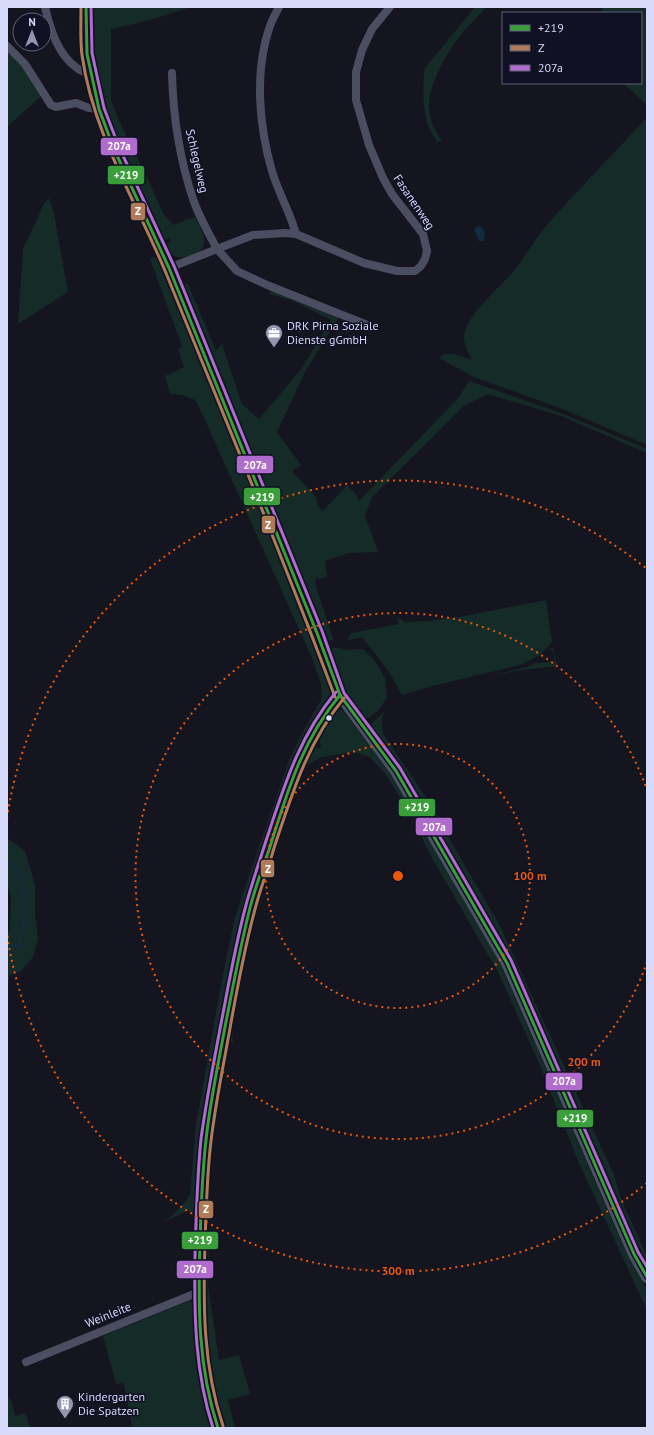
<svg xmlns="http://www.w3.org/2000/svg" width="654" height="1435" font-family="'PT Sans',sans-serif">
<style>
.green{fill:#152b27}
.water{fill:#112b40}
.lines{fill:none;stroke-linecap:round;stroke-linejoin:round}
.stream{stroke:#112b40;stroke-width:2.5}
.minor{stroke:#4b4e60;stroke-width:8}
.tertiary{stroke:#4b4e60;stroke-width:10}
.secondary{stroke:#4e5166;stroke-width:12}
.bus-1-casing{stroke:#111124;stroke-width:6}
.bus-2-casing{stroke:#111124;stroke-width:6}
.bus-3-casing{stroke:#111124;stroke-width:6}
.bus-1{stroke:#3a9f3a;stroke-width:3}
.bus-2{stroke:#b07c57;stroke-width:3}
.bus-3{stroke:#b06ccc;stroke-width:3}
.ring{fill:none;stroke:#e8590c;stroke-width:2;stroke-dasharray:2 4}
.bus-dot{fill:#d8dafb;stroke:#111124;stroke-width:1.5}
.labels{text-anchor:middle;stroke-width:3;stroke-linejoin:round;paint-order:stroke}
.street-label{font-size:12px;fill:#d8dafb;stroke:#111124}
.poi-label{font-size:12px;fill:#d8dafb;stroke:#111124;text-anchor:start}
.centre{fill:#e8590c;stroke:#111124;stroke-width:2}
.ring-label{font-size:12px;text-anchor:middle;font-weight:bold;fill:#e8590c;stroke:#111124;stroke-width:3;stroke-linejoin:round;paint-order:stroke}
.line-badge{stroke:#111124;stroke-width:1.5}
.badge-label{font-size:11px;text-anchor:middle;font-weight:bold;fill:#fff}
</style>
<rect width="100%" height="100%" fill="#151520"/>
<!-- green -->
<g class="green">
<path d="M 90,7 L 192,7 L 146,21 L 111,29 L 111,100 L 120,123 L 146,175 L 163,213 L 173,225 L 195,217 C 200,228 211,242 199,251 L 199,253 C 187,257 171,262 164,247 L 171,241 L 170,238 L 162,241 L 104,107 L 93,54 Z"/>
<path d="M 475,7 L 486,7 C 477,19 464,29 456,41 C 444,58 429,86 429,106 C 429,118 434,131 442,140 L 437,142 C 434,136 430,131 428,125 C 423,112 422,81 425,68 Z"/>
<polygon points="604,7 647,7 647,102 645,103 623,83 641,83 641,13 601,13"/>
<polygon points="7,48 24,65 42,95 7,127"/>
<path d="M 647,117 L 647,445 L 565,410 L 474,377 L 439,358 L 444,354 L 455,354 L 472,360 C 466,348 460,339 467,326 C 477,305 501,287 516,268 C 526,255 535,239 546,226 C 578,189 614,154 647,117 Z"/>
<polygon points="49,198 54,214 68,292 18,324 23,249 44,204"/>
<path d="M 152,257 L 157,258 L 169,289 L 172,288 L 312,633 L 330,691 C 330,707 322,704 317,717 L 247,905 L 198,1213 L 187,1211 L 162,1223 C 173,1215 183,1207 190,1194 L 196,1125 L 221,985 L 233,926 L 240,902 L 289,760 L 300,737 L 322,698 L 321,684 L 312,658 L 200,409 L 195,400 L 182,395 L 170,394 L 165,376 L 184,367 L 178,349 L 182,346 L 150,259 Z"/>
<polygon points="184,284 188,284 216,350 222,344 242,404 259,419 302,368 331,320 291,300 269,294 271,291 339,317 306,370 277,432 301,465 292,471 316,497 318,506 323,511 347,485 356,494 359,501 459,397 469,381 561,413 647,449 647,453 561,416 488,394 465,405 372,497 365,516 378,552 348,553 325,561 327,577 315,579 317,590 334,641 326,639 324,638 181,286"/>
<path d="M 546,600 L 552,642 L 540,655 L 520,665 L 432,686 L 402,695 L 389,672 L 363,638 C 357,637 353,640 347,640 L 351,633 L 399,624 L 397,617 L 405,622 L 430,621 L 459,617 Z"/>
<polygon points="553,647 557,666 522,670 491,676 527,667 535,663 555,662 553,650 549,650"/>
<polygon points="332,648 338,648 349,650 361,649 364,650 375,661 385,678 387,697 379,710 367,719 364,719 345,692 329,653"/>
<path d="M 340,709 L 343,711 L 393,776 L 484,933 L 502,968 L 612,1220 L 629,1258 L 647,1290 L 647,1310 L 579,1163 L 538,1061 L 498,972 L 429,853 L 414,820 L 386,775 L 370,757 L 355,752 L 321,757 L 304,767 L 298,779 L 256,907 L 238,986 L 232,1028 L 233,1042 L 227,1041 L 254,907 L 283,817 L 308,751 L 314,745 L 318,749 L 321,746 L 317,734 C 322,726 329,711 340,709 Z"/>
<path d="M 385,711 C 381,719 381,725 383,734 L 436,812 L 442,826 L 500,926 L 614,1175 L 622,1201 L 647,1256 L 647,1267 L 639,1252 L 529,1001 L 370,727 L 372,723 Z"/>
<polygon points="7,838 25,851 35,885 35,913 38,939 33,957 21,971 10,975 7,988 7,935 10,929 11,895 7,885"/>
<path d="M 205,1240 L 209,1240 L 208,1285 L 219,1360 L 239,1355 L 250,1394 L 228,1400 L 235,1428 L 226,1428 L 224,1423 L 221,1424 C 217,1414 215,1404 213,1394 C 201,1343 203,1292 205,1240 Z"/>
<polygon points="189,1301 193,1301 195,1303 212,1428 132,1428 124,1383 116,1384 103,1336"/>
<polygon points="7,1395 12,1403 15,1416 25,1413 31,1428 7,1428"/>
</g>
<!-- water -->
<polygon class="water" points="480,226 485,231 484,241 479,241 475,232 475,228"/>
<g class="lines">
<!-- stream -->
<path class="stream" d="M 7,862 C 29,873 27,925 18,945 L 8,947 L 7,961"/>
<!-- minor -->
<g class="minor">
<path d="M 45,7 C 50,29 58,55 77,68 C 81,71 86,73 91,75"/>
<path d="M 279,7 C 276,13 272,20 270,26 C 254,72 259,126 272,171 C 278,192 290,212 296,234"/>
<polyline points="7,46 25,64 51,105 56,107 76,103 89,108 99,109"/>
<path d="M 172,73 C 173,116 180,161 194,202 C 200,218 209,234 217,249 L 253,235 L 285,233 L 296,234 L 364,263 L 397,271 L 415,271 L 421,266 L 425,259 L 427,251 L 423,234 L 392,194 L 383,178 L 369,145 L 356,100 L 356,72 L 362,50 L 372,29 L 390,7"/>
<polyline points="169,268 217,249 237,271 267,285 365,324"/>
<polyline points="26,1362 199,1292"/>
</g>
<!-- tertiary -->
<path class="tertiary" d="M 218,1428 C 197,1372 199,1310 200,1251 C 201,1218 202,1185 205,1152 C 208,1118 215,1084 221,1050 C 230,1003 238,955 250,908 C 256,885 265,862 272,839 C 288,789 304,734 340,695"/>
<!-- secondary -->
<polyline class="secondary" points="86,7 87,54 99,109 114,149 169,268 317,633 340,695 396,771 507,963 634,1254 647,1277"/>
<defs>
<g id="bus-1">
<polyline points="86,7 87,54 99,109 114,149 169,268 317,633 340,695 396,771 507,963 634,1254 647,1277"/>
<path d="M 218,1428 C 198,1367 198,1307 200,1243 C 201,1209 202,1174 206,1140 C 210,1102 218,1065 225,1027 C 233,987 240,947 250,908 C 255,888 262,869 269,850 C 287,793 301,742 340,695"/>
</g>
<g id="bus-2">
<path d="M 81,7 C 81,23 80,40 82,55 C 93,134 136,201 166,273 C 223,414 282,554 335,697"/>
<path d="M 223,1426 C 203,1366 203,1306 205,1243 C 206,1209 207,1174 211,1141 C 216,1099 225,1058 232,1017 C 239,979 246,940 257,902 C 262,884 269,866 274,848 C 292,794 307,743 344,698"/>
</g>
<g id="bus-3">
<polyline points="91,7 92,53 104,108 119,147 174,266 322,631 344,693 400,768 511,960 638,1252 647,1267"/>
<path d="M 213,1428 C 195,1372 194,1316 195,1257 C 196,1218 197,1178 201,1139 C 206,1102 213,1066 220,1029 C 228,988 235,946 246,905 C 251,886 258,866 264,847 C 283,790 297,739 336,692"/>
</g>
</defs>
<!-- bus-1 casing -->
<use href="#bus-1" class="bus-1-casing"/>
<!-- bus-2 casing -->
<use href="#bus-2" class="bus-2-casing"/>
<!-- bus-3 casing -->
<use href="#bus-3" class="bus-3-casing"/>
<!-- bus-1 -->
<use href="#bus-1" class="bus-1"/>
<!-- bus-2 -->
<use href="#bus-2" class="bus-2"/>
<!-- bus-3 -->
<use href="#bus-3" class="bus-3"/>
</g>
<!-- distance rings -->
<g class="ring">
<circle cx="398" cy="876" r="132"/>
<path d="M647 962A263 263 0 1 1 647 790"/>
<path d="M647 1183A395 395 0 0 1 7 934M7 818A395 395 0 0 1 647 569"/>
</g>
<!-- icons -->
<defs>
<symbol id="office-pin" viewBox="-11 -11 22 30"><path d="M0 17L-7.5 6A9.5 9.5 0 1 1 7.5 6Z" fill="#9495ae" stroke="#111124"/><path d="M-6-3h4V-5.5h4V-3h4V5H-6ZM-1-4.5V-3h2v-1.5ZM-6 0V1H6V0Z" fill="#fff"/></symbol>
<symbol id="building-pin" viewBox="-11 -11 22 30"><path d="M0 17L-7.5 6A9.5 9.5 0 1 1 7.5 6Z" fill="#9495ae" stroke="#111124"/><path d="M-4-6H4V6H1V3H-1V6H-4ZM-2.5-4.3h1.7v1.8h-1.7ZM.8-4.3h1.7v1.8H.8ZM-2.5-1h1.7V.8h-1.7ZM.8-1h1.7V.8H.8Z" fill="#fff"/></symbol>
</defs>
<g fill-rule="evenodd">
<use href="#office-pin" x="264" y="323" width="20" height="27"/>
<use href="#building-pin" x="55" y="1394" width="20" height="27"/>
</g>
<!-- markers -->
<circle class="bus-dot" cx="329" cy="718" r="3.5"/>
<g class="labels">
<!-- street labels -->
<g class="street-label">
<text transform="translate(197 161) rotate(77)" y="4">Schlegelweg</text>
<text transform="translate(414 202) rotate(56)" y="4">Fasanenweg</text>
<text transform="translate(108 1315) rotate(-22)" y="4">Weinleite</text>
</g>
<!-- poi labels -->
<g class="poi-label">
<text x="287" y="330">DRK Pirna Soziale<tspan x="287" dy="14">Dienste gGmbH</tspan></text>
<text x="78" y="1401">Kindergarten<tspan x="78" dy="14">Die Spatzen</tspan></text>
</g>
</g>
<circle cx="398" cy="876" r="6" class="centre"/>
<g class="ring-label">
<text x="530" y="880">100 m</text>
<text x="584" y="1066">200 m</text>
<text x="398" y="1275">300 m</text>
</g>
<g class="line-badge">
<rect x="100" y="137" width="38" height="19" rx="4" fill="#b06ccc"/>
<rect x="107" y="165" width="38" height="20" rx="4" fill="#3a9f3a"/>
<rect x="130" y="202" width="16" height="19" rx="4" fill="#b07c57"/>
<rect x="236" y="455" width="38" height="19" rx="4" fill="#b06ccc"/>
<rect x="243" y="487" width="38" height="19" rx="4" fill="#3a9f3a"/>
<rect x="261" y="515" width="15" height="19" rx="4" fill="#b07c57"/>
<rect x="398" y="798" width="38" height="19" rx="4" fill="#3a9f3a"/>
<rect x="415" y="817" width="38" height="19" rx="4" fill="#b06ccc"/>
<rect x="260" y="859" width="15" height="19" rx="4" fill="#b07c57"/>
<rect x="545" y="1072" width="38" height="19" rx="4" fill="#b06ccc"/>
<rect x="556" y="1109" width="38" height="19" rx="4" fill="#3a9f3a"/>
<rect x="198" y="1200" width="16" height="19" rx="4" fill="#b07c57"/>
<rect x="181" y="1231" width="38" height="19" rx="4" fill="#3a9f3a"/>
<rect x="176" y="1260" width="38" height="19" rx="4" fill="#b06ccc"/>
</g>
<g class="badge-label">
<text x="119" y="150">207a</text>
<text x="126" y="179">+219</text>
<text x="138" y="215">Z</text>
<text x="255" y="469">207a</text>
<text x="262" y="501">+219</text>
<text x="268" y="529">Z</text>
<text x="417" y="811">+219</text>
<text x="434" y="831">207a</text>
<text x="268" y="873">Z</text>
<text x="564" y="1085">207a</text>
<text x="575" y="1122">+219</text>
<text x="206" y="1213">Z</text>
<text x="200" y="1244">+219</text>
<text x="195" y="1273">207a</text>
</g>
<!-- border -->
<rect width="654" height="1435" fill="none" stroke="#d8dafb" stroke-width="16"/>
<!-- legend -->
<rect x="502" y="12" width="140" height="72" fill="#111124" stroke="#61617a"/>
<rect x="510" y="25" width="20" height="6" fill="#3a9f3a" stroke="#61617a"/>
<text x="538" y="32" font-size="12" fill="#d8dafb">+219</text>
<rect x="510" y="45" width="20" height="6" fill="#b07c57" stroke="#61617a"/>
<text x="538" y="52" font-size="12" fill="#d8dafb">Z</text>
<rect x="510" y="65" width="20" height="6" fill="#b06ccc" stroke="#61617a"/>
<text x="538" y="72" font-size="12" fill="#d8dafb">207a</text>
<!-- north arrow -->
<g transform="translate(32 32)"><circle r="19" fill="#111124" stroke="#61617a"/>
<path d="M0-3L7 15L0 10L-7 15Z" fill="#9495ae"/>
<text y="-6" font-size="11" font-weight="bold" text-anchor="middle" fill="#d8dafb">N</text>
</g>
</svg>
